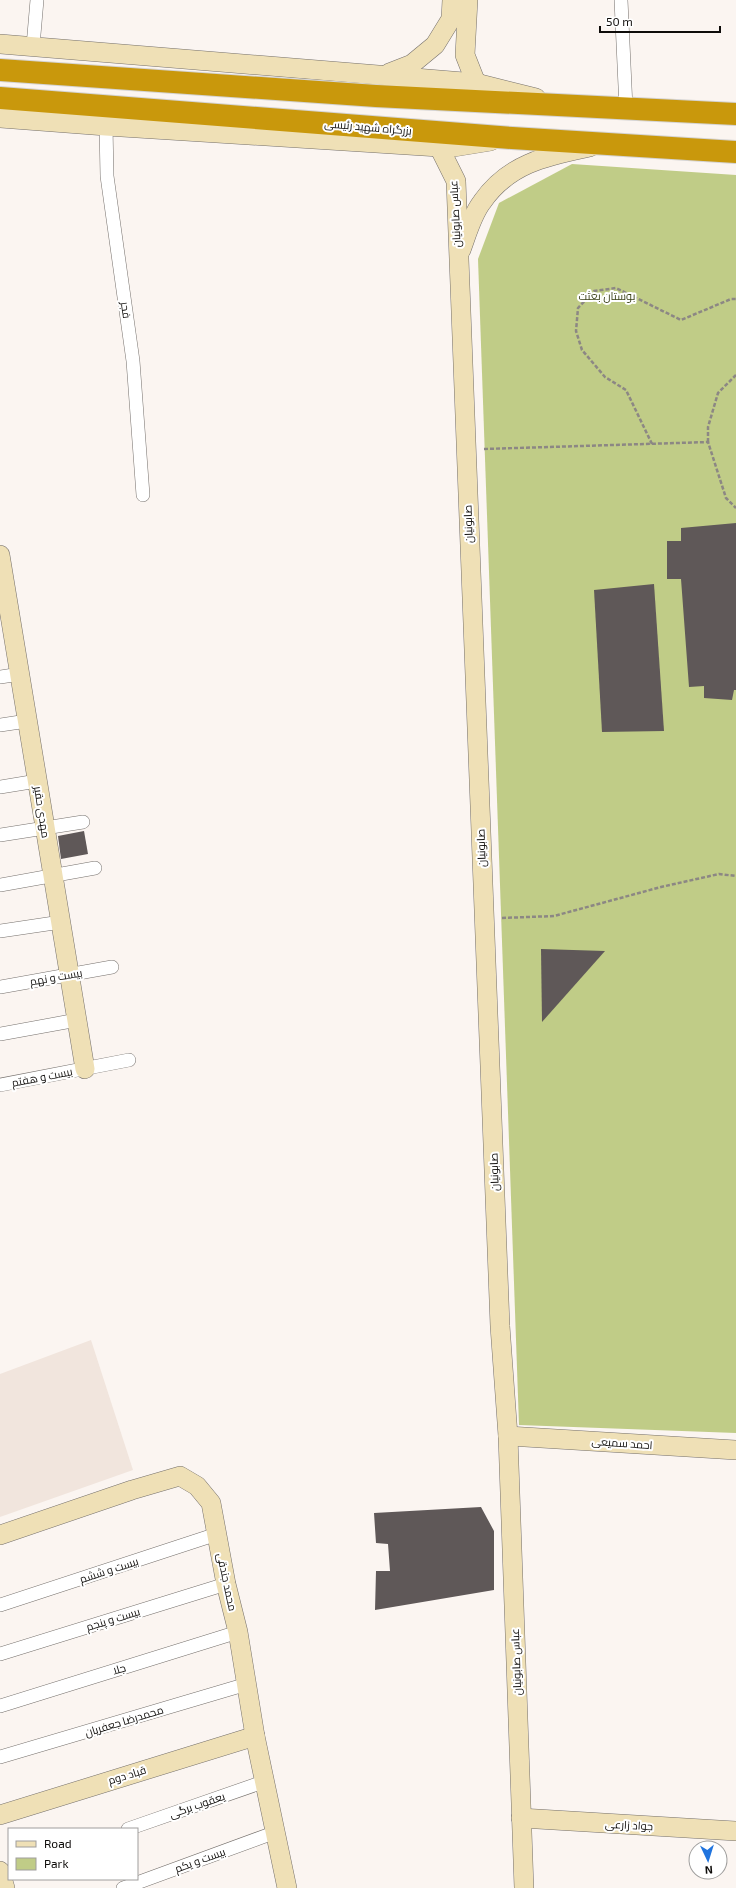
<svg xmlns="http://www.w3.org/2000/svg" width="736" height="1888" font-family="'Exo 2',Cairo,sans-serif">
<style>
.built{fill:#f1e5dd}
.green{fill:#c0cc87}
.building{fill:#5f5858}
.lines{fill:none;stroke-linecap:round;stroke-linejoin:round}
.street-casing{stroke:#75706c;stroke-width:14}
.secondary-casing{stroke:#75706c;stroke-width:20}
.highway-casing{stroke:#d4d3d3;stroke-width:24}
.path{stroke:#8c8784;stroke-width:2.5;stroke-dasharray:4 2;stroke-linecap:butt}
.street{stroke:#fff;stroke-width:13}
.secondary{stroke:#efe0b6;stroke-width:19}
.highway{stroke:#c9980c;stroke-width:22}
.labels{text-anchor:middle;stroke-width:4;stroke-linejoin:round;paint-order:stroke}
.street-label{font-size:11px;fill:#0e0c0a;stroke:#fff}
.park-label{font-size:11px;fill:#393f17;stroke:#fff}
</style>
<rect width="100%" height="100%" fill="#fbf5f1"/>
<!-- built -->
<polygon class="built" points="91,1340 133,1470 0,1517 0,1374"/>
<!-- green -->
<polygon class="green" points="572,164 736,175 736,1433 519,1425 478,259 499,203"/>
<!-- building -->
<g class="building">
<polygon points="736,523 736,690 734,690 732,700 704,698 704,686 689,687 681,579 667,579 667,541 681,541 681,528"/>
<polygon points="654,584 664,731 602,732 594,590"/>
<polygon points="84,831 88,854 61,859 58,836"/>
<polygon points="541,949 605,951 542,1022"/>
<polygon points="481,1507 494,1531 494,1590 375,1610 376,1571 390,1571 388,1544 376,1543 374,1513"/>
</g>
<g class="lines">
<defs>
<g id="street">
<polyline points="621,0 626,108"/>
<polyline points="33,46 37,0"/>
<polyline points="106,126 107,176 133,361 143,495"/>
<polyline points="0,677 20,674"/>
<polyline points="0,725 27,721"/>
<polyline points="0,787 37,781"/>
<polyline points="0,835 83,822"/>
<polyline points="0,885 95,868"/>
<polyline points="0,931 61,922"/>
<polyline points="0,987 112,967"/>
<polyline points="0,1034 77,1020"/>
<polyline points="0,1085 129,1060"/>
<polyline points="0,1605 217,1534"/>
<polyline points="0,1654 226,1584"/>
<polyline points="0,1706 238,1632"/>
<polyline points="0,1757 247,1684"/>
<polyline points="128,1829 266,1781"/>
<polyline points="123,1888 276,1832"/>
</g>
<g id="secondary">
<polyline points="468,0 465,55 476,83"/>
<polyline points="0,44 476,83 536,98"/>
<polyline points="389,73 412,64 435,45 451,19 452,0"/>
<polyline points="0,118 106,126 439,147 454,147 491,141"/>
<polyline points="398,134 439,147 456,181 500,1326 508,1436 524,1888"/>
<path d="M 461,250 C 467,234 472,215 482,202 C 509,163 547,156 590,147"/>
<polyline points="0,555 85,1069"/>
<polyline points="508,1436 736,1450"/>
<polyline points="0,1535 132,1490 180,1476 197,1486 211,1503 226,1584 238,1632 255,1736 287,1888"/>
<polyline points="0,1815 255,1736"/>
<polyline points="521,1818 736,1831"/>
<polyline points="0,1871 5,1888"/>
</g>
<g id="highway">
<polyline points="0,70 376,96 736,114"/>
<polyline points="0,98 512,138 736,152"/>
</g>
</defs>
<!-- street casing -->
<use href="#street" class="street-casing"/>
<!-- secondary casing -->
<use href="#secondary" class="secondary-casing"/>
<!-- highway casing -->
<use href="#highway" class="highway-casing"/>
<!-- path -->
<g class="path">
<polyline points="708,442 708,427 718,393 736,375"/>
<polyline points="652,444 626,390 605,377 582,350 576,331 578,308 594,291 616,288 681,320 731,299 736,299"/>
<polyline points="484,449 708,442 726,498 736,508"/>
<polyline points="502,918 554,916 661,887 719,874 736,876"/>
</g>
<!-- street -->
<use href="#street" class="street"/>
<!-- secondary -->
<use href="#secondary" class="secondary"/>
<!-- highway -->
<use href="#highway" class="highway"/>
</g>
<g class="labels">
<!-- street labels -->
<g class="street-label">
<text transform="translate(368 127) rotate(5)" y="4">بزرگراه شهید رئیسی</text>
<text transform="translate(455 214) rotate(-93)" y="4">عباس صابونیان</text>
<text transform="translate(126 310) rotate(82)" y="4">فجر</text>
<text transform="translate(468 524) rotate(-92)" y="4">صابونیان</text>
<text transform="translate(42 812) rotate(81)" y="4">مهدی حقیر</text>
<text transform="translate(481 848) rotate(-92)" y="4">صابونیان</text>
<text transform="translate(56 977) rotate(-10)" y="4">بیست و نهم</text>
<text transform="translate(42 1077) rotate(-11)" y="4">بیست و هفتم</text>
<text transform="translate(494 1172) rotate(-92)" y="4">صابونیان</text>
<text transform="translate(622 1443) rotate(4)" y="4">احمد سمیعی</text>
<text transform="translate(109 1570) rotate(-18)" y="4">بیست و ششم</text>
<text transform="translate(227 1582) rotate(78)" y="4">محمد جندقی</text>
<text transform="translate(113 1619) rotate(-17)" y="4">بیست و پنجم</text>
<text transform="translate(516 1662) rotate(-92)" y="4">عباس صابونیان</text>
<text transform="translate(119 1669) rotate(-17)" y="4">جلا</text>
<text transform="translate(124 1721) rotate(-17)" y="4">محمدرضا جعفریان</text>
<text transform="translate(127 1775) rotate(-17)" y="4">قباد دوم</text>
<text transform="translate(197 1805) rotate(-19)" y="4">یعقوب برگی</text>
<text transform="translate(629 1825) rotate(3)" y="4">جواد زارعی</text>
<text transform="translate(200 1860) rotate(-20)" y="4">بیست و یکم</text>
</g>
<!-- park labels -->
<g class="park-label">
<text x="607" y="300">بوستان بعثت</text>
</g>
</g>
<!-- legend -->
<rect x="8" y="1828" width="130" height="52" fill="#ffffff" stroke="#9f9e9d"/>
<rect x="16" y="1841" width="20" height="6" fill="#efe0b6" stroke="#9f9e9d"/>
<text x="44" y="1848" font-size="12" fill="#0e0c0a">Road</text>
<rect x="16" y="1858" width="20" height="12" fill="#c0cc87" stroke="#9f9e9d"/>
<text x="44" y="1868" font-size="12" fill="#0e0c0a">Park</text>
<!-- north arrow -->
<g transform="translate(708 1860) rotate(176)"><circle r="19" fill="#ffffff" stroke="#9f9e9d"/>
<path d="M0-3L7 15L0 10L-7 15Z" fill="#2074de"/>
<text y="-6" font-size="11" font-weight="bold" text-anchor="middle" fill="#0e0c0a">N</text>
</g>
<!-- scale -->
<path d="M600 26v6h120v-6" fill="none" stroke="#0e0c0a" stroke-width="2"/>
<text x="606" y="26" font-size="12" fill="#0e0c0a" stroke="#ffffff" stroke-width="3" paint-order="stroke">50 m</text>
</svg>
